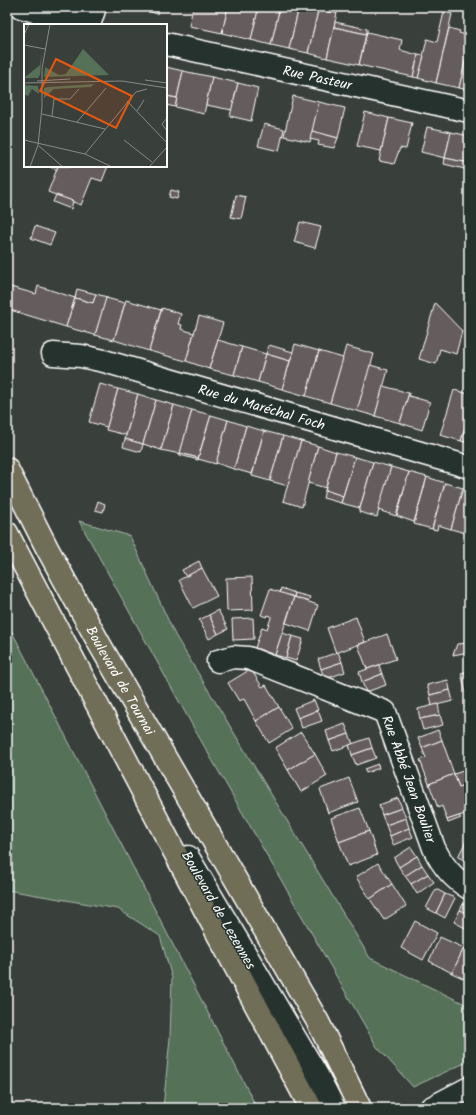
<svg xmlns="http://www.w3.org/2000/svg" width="476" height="1115" font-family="Kalam,sans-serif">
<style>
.green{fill:#557259;stroke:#aab8ac}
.building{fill:#655b5d;stroke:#fff}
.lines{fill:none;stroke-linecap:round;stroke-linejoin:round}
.street-casing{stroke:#fff;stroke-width:25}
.primary-casing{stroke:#fff;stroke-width:25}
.street{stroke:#26332d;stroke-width:22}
.primary{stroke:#716e59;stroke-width:22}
.labels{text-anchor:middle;stroke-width:3;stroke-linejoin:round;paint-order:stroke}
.street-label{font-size:14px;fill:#fff;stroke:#26332d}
.inset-road{fill:none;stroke:#888c89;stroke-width:1}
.view{fill:#e8590c;fill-opacity:0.15;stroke:#e8590c;stroke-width:2}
.inset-edge{fill:none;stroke:#fff;stroke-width:2}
</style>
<rect width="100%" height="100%" fill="#393f3b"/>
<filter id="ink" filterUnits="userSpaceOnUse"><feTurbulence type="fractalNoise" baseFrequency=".025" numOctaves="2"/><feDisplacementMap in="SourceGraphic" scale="8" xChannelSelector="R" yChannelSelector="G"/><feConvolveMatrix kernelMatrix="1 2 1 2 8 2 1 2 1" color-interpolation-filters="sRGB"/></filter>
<g filter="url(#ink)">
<!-- green -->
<g class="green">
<polygon points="79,521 130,536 175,635 370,958 469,1006 469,1061 413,1087 377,1047 196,732"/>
<polygon points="7,622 257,1108 163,1108 170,1038 172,978 160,936 118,909 7,890"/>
</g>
<!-- building -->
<g class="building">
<polygon points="138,7 159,7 157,14"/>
<polygon points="193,7 228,7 222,33 189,26"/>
<polygon points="228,7 259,7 251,40 222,33"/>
<polygon points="259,7 267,7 266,11 258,10"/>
<polygon points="267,7 280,7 271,45 251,40 258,10 266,11"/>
<polygon points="280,7 299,7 289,49 271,45"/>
<polygon points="299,7 319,7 308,53 289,49"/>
<polygon points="319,7 326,7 325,11 337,13 327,58 308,53"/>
<polygon points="326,7 339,7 337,13 325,11"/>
<polygon points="444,12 452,14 436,83 418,78 427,39 437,42"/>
<polygon points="335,22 367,29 367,32 366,34 334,27"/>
<polygon points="334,27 366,34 359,65 327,58"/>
<polygon points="449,28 460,31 459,33 469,36 469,45 459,88 436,83"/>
<polygon points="367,32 402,40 400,50 418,55 413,77 359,65"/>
<polygon points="469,45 469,90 459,88"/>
<polygon points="418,55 424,56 418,78 413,77"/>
<polygon points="166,67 183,71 177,98 166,96"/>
<polygon points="183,71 212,77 204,114 175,107"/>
<polygon points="212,77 238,83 232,110 206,105"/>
<polygon points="238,83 258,88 251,121 230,116"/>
<polygon points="166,96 177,98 175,107 166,105"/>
<polygon points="293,96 319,102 310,142 284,136"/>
<polygon points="319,102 345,108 338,138 312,131"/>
<polygon points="365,112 389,118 381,151 357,146"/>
<polygon points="389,118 412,123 406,149 400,148 394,164 379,161"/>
<polygon points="264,124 284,129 279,151 258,146"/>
<polygon points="427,127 451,132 445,158 421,152"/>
<polygon points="312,131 338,138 334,148 318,145 319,141 310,139"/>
<polygon points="451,132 469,136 469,163 445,158"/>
<polygon points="445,158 469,163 469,170 444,164"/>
<polygon points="51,166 58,166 57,170 50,167"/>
<polygon points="58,166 108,166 102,181 92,178 81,205 48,192"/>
<polygon points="171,190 179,192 177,199 169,197"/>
<polygon points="56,195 73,201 71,209 53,202"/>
<polygon points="236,195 246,197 241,219 231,217"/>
<polygon points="300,222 321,227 315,248 294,242"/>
<polygon points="35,226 55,233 50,245 31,238"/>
<polygon points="7,286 36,294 38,286 75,298 66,327 7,309"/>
<polygon points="77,289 96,294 93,303 75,298"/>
<polygon points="96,294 107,297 95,335 66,327 75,298 93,303"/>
<polygon points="106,298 125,303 114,340 95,335"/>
<polygon points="126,300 161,310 149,351 114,340"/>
<polygon points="435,303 462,331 456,354 440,349 436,364 419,359"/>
<polygon points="162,308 181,314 178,324 182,325 181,329 194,333 186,361 149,351"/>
<polygon points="199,316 223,323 209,369 186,361"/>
<polygon points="218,340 242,347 234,375 209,369"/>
<polygon points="295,344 319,351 306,396 282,389"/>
<polygon points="269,345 293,352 290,361 266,354"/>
<polygon points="346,346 374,354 357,411 330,403"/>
<polygon points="242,347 266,354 258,382 234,375"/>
<polygon points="319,351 343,358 330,403 306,396"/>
<polygon points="266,354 290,361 282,389 258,382"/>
<polygon points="370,365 388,370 375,416 357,411"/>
<polygon points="100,384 118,389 107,427 89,422"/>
<polygon points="383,386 409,393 400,423 375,416"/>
<polygon points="118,389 138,394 126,435 106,430"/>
<polygon points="454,390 469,394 469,414 461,441 440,435"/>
<polygon points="409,393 409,396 430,402 422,430 400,423"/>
<polygon points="138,394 156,400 143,444 125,439"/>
<polygon points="156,400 174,405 161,450 143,444"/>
<polygon points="174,405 192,410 180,454 161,450"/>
<polygon points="192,410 211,415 198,458 180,453"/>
<polygon points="469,414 469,443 461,441"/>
<polygon points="211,415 228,420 216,464 198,459"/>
<polygon points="228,420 246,426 234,469 216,463"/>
<polygon points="246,426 264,431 252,474 234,469"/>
<polygon points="264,431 283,436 270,481 252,476"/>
<polygon points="283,436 301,441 288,486 270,481"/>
<polygon points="125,439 143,444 141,452 123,447"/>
<polygon points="301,441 318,446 302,507 283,501"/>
<polygon points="318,446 336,452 326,488 308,483"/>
<polygon points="336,452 355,457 343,496 325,490"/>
<polygon points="180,453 198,458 198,460 180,455"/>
<polygon points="355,457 373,462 360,508 341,503"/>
<polygon points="373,462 391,467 377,517 359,512"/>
<polygon points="391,467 409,472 396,516 378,510"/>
<polygon points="409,472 427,477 414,522 397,516"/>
<polygon points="427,477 445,483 432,529 414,524"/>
<polygon points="445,483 463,488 451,529 438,525 437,530 432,529"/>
<polygon points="463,488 469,489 469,534 451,529"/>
<polygon points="325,490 343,496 341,503 323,498"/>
<polygon points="98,501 105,504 103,512 95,510"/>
<polygon points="199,561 202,568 186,577 182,570"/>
<polygon points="202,568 217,596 193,608 179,580"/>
<polygon points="252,577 253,610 227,611 226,578"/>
<polygon points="281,588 295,593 294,597 280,593"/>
<polygon points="270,589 294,597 275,655 255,648 262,627 267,629 271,618 271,616 268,615 266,617 261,615"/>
<polygon points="295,593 310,597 308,602 294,597"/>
<polygon points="294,597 318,605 310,631 286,623"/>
<polygon points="218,610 228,629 218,634 209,615"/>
<polygon points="209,615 218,634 209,639 199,620"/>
<polygon points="356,617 365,642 336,653 327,628"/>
<polygon points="253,618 254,639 233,640 232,619"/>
<polygon points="282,633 292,636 286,658 275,655"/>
<polygon points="387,634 396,659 367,669 358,645"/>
<polygon points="292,636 303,639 296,661 286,658"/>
<polygon points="469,643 469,652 453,655 457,644"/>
<polygon points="338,652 342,662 321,669 318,659"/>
<polygon points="342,662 345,672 325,679 321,669"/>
<polygon points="379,665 382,674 362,682 359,672"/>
<polygon points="251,669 262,687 266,685 279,707 256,721 244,699 239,701 228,683"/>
<polygon points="469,671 469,697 467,697 461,673"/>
<polygon points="382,674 386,685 366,692 362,682"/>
<polygon points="448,680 450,690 430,695 427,685"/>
<polygon points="450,690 453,701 432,706 430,695"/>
<polygon points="314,700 318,710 298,718 294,708"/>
<polygon points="438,704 440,715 420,719 418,709"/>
<polygon points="279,707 292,729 269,743 256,721"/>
<polygon points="318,710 322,721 302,728 298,718"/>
<polygon points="440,715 443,725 423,730 420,719"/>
<polygon points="345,724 349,734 329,741 326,731"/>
<polygon points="438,730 442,740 422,748 418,738"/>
<polygon points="301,732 315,754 288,770 275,748"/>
<polygon points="349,734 353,744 333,751 329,741"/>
<polygon points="369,738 372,748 352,755 349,745"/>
<polygon points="442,740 454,774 429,784 420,760 426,758 422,748"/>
<polygon points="372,748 376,758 356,765 352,755"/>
<polygon points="315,754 327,776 301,792 288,770"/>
<polygon points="378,764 379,768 366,773 364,769"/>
<polygon points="466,770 469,779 469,784 459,787 454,774"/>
<polygon points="454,774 459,787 469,784 469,799 464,801 468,813 447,820 442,806 438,808 429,784"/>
<polygon points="349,778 358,802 328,813 320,789"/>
<polygon points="398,798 402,808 382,815 379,805"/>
<polygon points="360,808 369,831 339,842 331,818"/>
<polygon points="402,808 406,818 386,825 382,815"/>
<polygon points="459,816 461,818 448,823 447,820"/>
<polygon points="406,818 409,828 390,836 386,825"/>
<polygon points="409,828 413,837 393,845 390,836"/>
<polygon points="369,831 377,855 348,866 339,842"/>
<polygon points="468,837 469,859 468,862 458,857"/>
<polygon points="411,847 417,856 399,867 394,858"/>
<polygon points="417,856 422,865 405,876 399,867"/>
<polygon points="378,863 392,884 370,899 356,877"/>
<polygon points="422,865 428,874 411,884 405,876"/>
<polygon points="428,874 434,882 417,894 411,884"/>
<polygon points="392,884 406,906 384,920 370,899"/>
<polygon points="436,889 445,894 436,913 426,908"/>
<polygon points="445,894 455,898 445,918 436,913"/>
<polygon points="463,904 469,906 469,914 460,910"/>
<polygon points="460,910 469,914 469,930 454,922"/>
<polygon points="415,921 437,933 423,960 401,948"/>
<polygon points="440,937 464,948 452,973 429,961"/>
<polygon points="464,948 469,951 469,981 452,973"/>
</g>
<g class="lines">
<defs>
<g id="street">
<polyline points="21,7 58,18 87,25"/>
<polyline points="89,25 95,7"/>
<path id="s1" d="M 166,44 L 469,111"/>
<path id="s2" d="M 53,354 L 81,356 L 104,361 L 469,467"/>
<path id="s3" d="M 218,661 L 233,657 L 248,658 L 385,712 L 434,848 C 442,865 452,878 469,888"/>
<polyline points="188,857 317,1075 334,1108"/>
<polyline points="431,1108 469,1088"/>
</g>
<g id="primary">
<path id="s4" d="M 7,469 L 47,548 L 100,645 L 318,1022 L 360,1108"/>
<polyline points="7,533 206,912 311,1108"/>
</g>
</defs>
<!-- street casing -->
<use href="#street" class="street-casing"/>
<!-- primary casing -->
<use href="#primary" class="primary-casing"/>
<!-- street -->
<use href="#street" class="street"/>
<!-- primary -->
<use href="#primary" class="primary"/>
</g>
</g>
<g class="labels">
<!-- street labels -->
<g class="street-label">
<text dy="5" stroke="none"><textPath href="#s1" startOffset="155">Rue Pasteur</textPath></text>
<text dy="5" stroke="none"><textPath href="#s2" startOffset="216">Rue du Maréchal Foch</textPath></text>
<text dy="5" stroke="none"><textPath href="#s4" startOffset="240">Boulevard de Tournai</textPath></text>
<text dy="5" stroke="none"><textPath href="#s3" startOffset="249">Rue Abbé Jean Boulier</textPath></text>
<text transform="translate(219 910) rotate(60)" y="5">Boulevard de Lezennes</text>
</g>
</g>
<!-- overview -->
<g transform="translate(24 24)">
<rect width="143" height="143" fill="#393f3b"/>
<path d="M 59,25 L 85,51 L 20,53 L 21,43 L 35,51 L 42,50 ZM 18,27 L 16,51 L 14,54 L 0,54 L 16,41 ZM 70,60 L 67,63 L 30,65 L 20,74 L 20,64 L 24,63 ZM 0,61 L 14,62 L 15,70 L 8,65 L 4,72 L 0,70 Z" fill="#557259"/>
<path class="inset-road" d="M 0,11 L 5,0M 0,21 L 21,25M 121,56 L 143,59M 13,57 L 46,55M 0,59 L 98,57 L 143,64M 103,77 L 143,119M 113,87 L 120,76M 18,90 L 81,105M 28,92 L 30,75 L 46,75 L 55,65M 143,94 L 138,100 L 143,107M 53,98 L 82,64M 0,116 L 61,130 L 88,143M 100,116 L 128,138M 15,122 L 39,143M 61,130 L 112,68 L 123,65M 6,143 L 14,121 L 18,83 L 18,45 L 26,0M 125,143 L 143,123"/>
<path class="view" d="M 32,35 L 108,72 L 92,104 L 16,67 Z"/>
<rect width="143" height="143" class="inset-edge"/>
</g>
<!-- margin -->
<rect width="476" height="1115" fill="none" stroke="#26332d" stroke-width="24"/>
<rect x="12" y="12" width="452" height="1091" fill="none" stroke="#fff" stroke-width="1.5" filter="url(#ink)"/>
</svg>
